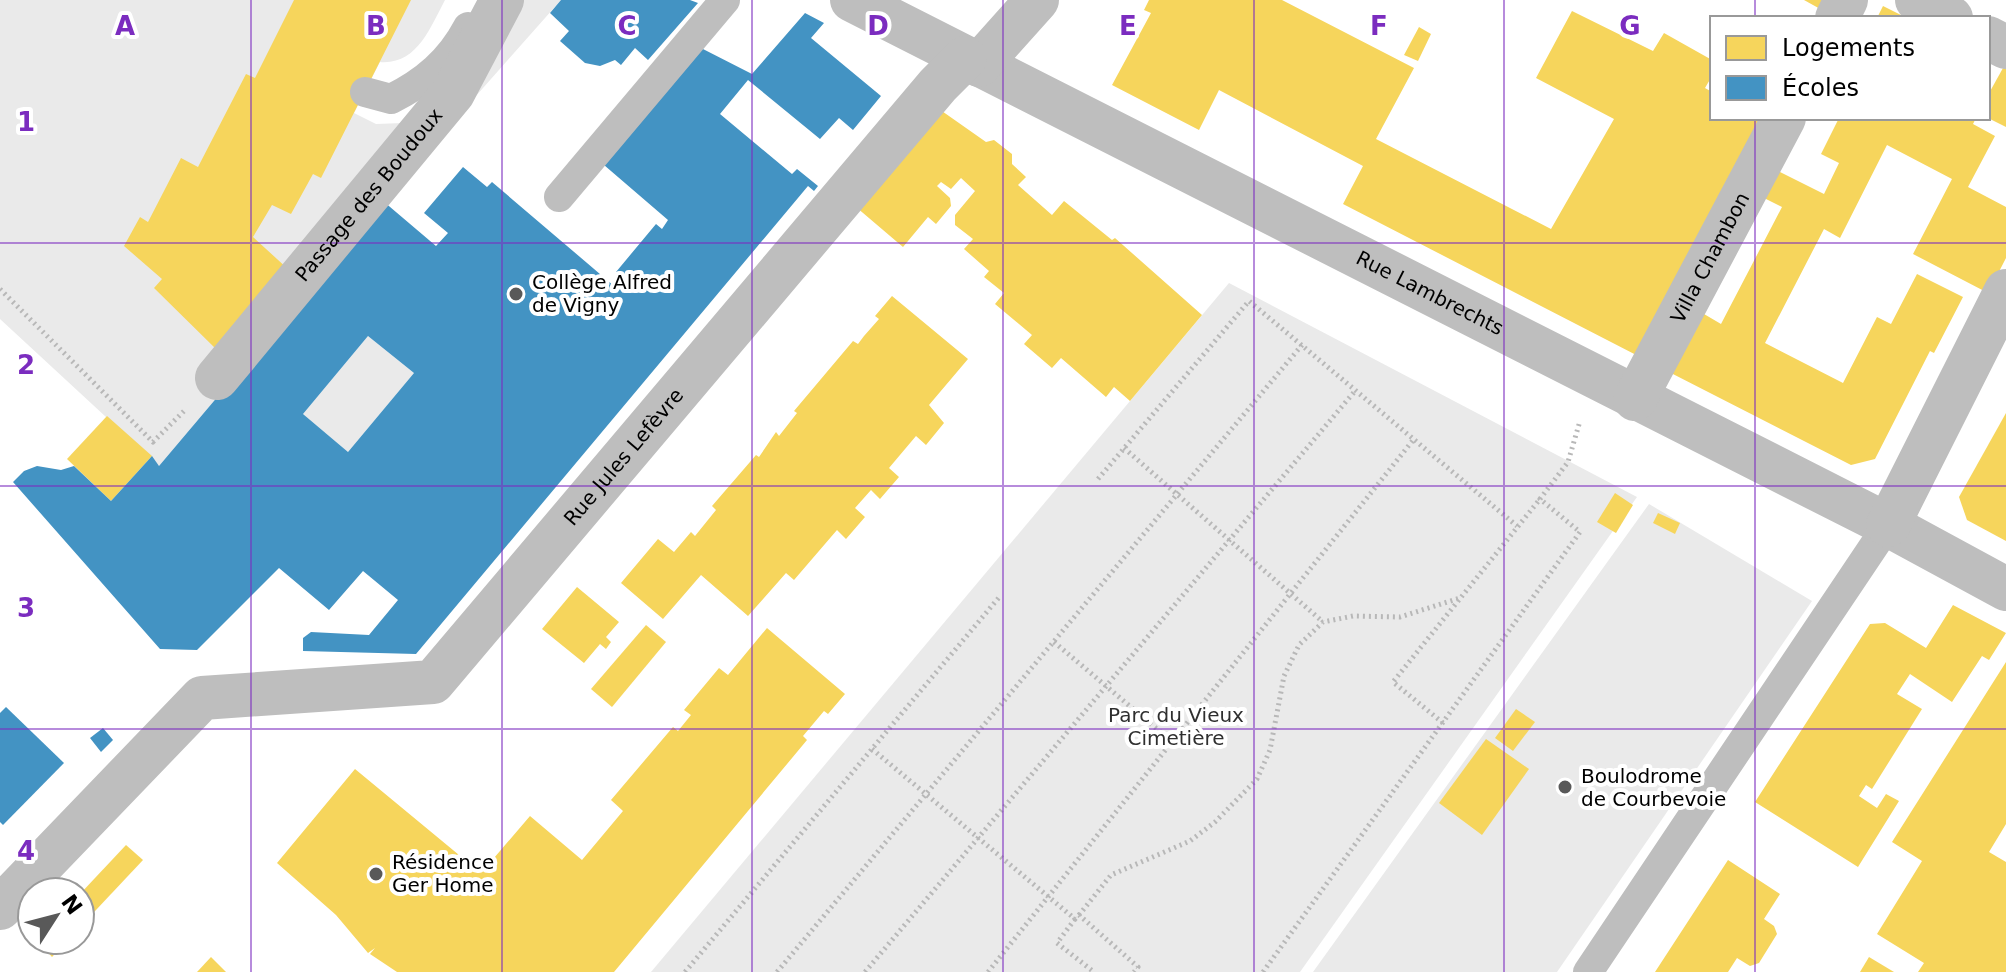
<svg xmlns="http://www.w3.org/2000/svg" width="2006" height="972" font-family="'DejaVu Sans',sans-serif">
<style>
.green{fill:#eaeaea}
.homes{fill:#f6d55c}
.schools{fill:#4393c3;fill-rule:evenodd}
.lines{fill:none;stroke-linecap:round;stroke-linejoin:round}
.path{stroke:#b8b8b8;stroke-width:5;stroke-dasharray:2 4;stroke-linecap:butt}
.lane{stroke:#bebebe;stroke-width:30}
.street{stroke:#bebebe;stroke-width:44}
.grid{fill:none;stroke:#7b2cbf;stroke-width:2;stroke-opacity:0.55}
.poi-dot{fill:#595959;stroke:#fff;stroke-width:3}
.labels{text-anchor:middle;stroke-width:8;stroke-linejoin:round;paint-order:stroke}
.street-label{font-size:20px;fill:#000;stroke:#fff}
.poi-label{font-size:20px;fill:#000;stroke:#fff;text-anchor:start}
.park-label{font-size:20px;fill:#2f2f2f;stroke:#fff}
.grid-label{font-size:26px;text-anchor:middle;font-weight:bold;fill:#7b2cbf;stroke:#fff;stroke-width:8;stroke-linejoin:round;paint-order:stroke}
</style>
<rect width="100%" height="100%" fill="#fff"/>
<!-- green -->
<g class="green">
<path d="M 0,0 L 445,0 C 430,28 417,65 380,62 L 354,113 L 376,124 L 403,123 L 517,0 L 561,0 L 383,201 L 159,466 L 0,319 Z"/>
<polygon points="1229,283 1637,497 1300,972 651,972"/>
<polygon points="368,336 414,373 348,452 303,414"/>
<polygon points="1649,504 1812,601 1557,972 1313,972"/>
</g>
<!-- homes -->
<g class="homes">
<polygon points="294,0 411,0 321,178 313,174 291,214 272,205 253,237 289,270 217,350 154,288 162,279 124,246 140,217 148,222 181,158 198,167 246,74 255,78"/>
<polygon points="1149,0 1282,0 1414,68 1376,139 1551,229 1614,119 1536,78 1572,11 1653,51 1664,33 1712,60 1712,76 1705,88 1712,92 1712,118 1761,118 1642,358 1343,204 1363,166 1219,90 1199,130 1112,85 1151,13 1144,10"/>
<polygon points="1804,0 1828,0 1822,10"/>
<polygon points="1883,6 1907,18 1877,18"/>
<polygon points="1419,27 1431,34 1418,61 1404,55"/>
<polygon points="2003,68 2006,69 2006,127 1988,118 1988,95"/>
<polygon points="939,109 986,142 994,140 1012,154 1012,164 1026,177 1018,185 1052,215 1064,201 1112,240 1115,238 1202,315 1130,401 1114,387 1106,397 1061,358 1052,368 1024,344 1032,335 995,304 1004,293 984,277 989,271 964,249 973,239 955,225 955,215 975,191 961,178 951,189 941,182 937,186 950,198 951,206 936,224 928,217 903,247 856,207"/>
<polygon points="1839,118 1976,118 1973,124 1995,136 1968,187 2006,207 2006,258 1988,293 1913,254 1952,179 1887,145 1840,238 1824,229 1765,343 1843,383 1877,317 1891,324 1917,274 1963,297 1934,353 1930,351 1875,459 1851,465 1667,371 1704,314 1721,324 1782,207 1758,195 1772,168 1824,194 1839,163 1821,154"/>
<polygon points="892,296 968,359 929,405 944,423 926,445 916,436 889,468 899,477 880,499 871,490 855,508 865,517 846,539 837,530 794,580 786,573 748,616 701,575 663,619 621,583 658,539 674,552 691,532 695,536 716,510 712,506 756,455 759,457 776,432 779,436 797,413 794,411 853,341 858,344 864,336 879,319 875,316"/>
<polygon points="2006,413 2006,541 1967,520 1959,497"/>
<polygon points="107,416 152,456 111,501 67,459"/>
<polygon points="1615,493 1633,505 1616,533 1597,522"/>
<polygon points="1658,513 1680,523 1675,534 1653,523"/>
<polygon points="577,587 619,622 606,637 611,642 606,649 600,644 584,663 542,629"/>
<polygon points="1953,605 2006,633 1989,660 1982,656 1952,702 1910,674 1897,694 1922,709 1872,789 1866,785 1859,796 1877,808 1886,794 1899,801 1858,867 1755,802 1870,624 1885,623 1926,648"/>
<polygon points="646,625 666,642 612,707 591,689"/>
<polygon points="767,628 845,694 828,714 824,711 803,736 807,740 614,972 397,972 370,954 375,948 368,953 336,915 277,863 355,769 459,855 488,865 530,816 582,860 623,811 611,800 673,727 678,731 691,715 684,710 719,668 728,675"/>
<polygon points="2006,662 2006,824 1989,852 2006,862 2006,972 1918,972 1924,963 1877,934 1922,861 1892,842"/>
<polygon points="1516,709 1535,722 1513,751 1495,738"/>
<polygon points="1486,739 1529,769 1482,835 1439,803"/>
<polygon points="126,845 143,860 80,927 80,894"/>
<polygon points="1728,860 1780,894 1764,919 1774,926 1777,934 1759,963 1750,966 1737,958 1728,972 1655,972"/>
<polygon points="37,940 68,940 52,957"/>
<polygon points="211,957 226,972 197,972"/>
<polygon points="1869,957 1894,972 1860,972"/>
</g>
<!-- schools -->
<g class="schools">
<polygon points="561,0 690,0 698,3 648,60 635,48 621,65 615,60 600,66 585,63 560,41 569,31 550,13"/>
<path d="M 805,13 L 824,23 L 811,38 L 881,96 L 853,130 L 839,118 L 820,139 L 748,80 L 720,114 L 792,174 L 797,169 L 818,186 L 814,191 L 808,186 L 416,654 L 303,651 L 303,638 L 311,632 L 369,635 L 398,600 L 363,571 L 329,610 L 279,568 L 197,650 L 160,649 L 13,482 L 24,471 L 37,466 L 61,470 L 74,466 L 111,501 L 152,456 L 159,466 L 383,201 L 436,246 L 448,233 L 424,213 L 463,167 L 487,187 L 492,182 L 614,286 L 621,277 L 616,272 L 656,224 L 662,229 L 668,220 L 604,165 L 701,48 L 752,74 ZM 368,336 L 414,373 L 348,452 L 303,414 Z"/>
<polygon points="6,707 64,763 3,825 0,822 0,713"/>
<polygon points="103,728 113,740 101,752 90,738"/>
</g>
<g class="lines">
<!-- path -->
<g class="path">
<polyline points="0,289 153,442 185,410"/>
<polyline points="1124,448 1323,622"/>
<polyline points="1098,479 1249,301 1517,526"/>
<polyline points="1054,642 1171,741"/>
<polyline points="1443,723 1393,682 1540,499"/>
<polyline points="872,749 1075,919 1079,915 1138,967 1134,972"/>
<polyline points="1079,915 1111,875 1190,841 1215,822 1257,779 1270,750 1284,676 1299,645 1323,622 1353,616 1400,617 1460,598"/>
<polyline points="1075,919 1057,943 1094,972"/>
<polyline points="685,972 1001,595"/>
<polyline points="777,972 1302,345"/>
<polyline points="865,972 1355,391"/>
<polyline points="988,972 1414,439"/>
<polyline points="1263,972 1580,532 1540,499 1568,462 1580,421"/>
</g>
<!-- lane -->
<g class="lane">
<path d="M 365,92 L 391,99 C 425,82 450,61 468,27"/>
<polyline points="559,197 725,0"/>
<polyline points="1588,972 1888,525"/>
</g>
<!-- street -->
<g class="street">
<path id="s1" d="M 852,0 L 1888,525 L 2006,589"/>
<polyline points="1917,0 1951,18"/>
<polyline points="1837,18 1846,0"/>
<polyline points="1988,38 2006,47"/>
<polyline points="979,65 1037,0"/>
<path id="s2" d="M 217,378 L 453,93 L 502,0"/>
<path id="s3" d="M 1635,399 L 1784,118"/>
<polyline points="1888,525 2006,291"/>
<path id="s4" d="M 0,908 L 202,698 L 433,682 L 938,85 L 965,58"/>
</g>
</g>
<!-- grid -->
<path class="grid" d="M 251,0 L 251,972M 502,0 L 502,972M 752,0 L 752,972M 1003,0 L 1003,972M 1254,0 L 1254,972M 1504,0 L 1504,972M 1755,0 L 1755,18M 1755,118 L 1755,972M 0,243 L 2006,243M 0,486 L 2006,486M 0,729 L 2006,729"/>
<!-- markers -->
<g class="poi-dot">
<circle cx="516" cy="294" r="8"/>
<circle cx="1565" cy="787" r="8"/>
<circle cx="376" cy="874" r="8"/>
</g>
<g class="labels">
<!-- street labels -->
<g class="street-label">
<text dy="7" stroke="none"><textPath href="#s2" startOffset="238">Passage des Boudoux</textPath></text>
<text dy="7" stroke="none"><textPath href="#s3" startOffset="160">Villa Chambon</textPath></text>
<text dy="7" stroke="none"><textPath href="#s1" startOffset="648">Rue Lambrechts</textPath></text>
<text dy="7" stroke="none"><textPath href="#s4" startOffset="818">Rue Jules Lefèvre</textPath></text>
</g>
<!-- poi labels -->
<g class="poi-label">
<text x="532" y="289">Collège Alfred<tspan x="532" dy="23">de Vigny</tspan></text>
<text x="1581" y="783">Boulodrome<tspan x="1581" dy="23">de Courbevoie</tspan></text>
<text x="392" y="869">Résidence<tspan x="392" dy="23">Ger Home</tspan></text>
</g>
<!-- park labels -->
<g class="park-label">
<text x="1176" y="722">Parc du Vieux<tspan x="1176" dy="23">Cimetière</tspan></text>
</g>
</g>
<g class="grid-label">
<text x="125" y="35">A</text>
<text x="376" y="35">B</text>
<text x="627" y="35">C</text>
<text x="878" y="35">D</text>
<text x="1128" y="35">E</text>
<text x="1379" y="35">F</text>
<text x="1630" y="35">G</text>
<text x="26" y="131">1</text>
<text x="26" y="374">2</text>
<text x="26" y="617">3</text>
<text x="26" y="860">4</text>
</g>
<!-- legend -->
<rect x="1710" y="16" width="280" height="104" fill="#ffffff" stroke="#999999" stroke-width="2"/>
<rect x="1726" y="36" width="40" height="24" fill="#f6d55c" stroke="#999999" stroke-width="2"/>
<text x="1782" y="56" font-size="24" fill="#000000">Logements</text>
<rect x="1726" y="76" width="40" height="24" fill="#4393c3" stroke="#999999" stroke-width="2"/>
<text x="1782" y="96" font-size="24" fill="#000000">Écoles</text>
<!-- north arrow -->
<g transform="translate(56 916) rotate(54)"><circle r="38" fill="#ffffff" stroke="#999999" stroke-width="2"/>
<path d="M0-6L14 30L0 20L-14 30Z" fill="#595959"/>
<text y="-12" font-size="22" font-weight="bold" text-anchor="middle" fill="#000000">N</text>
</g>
</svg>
